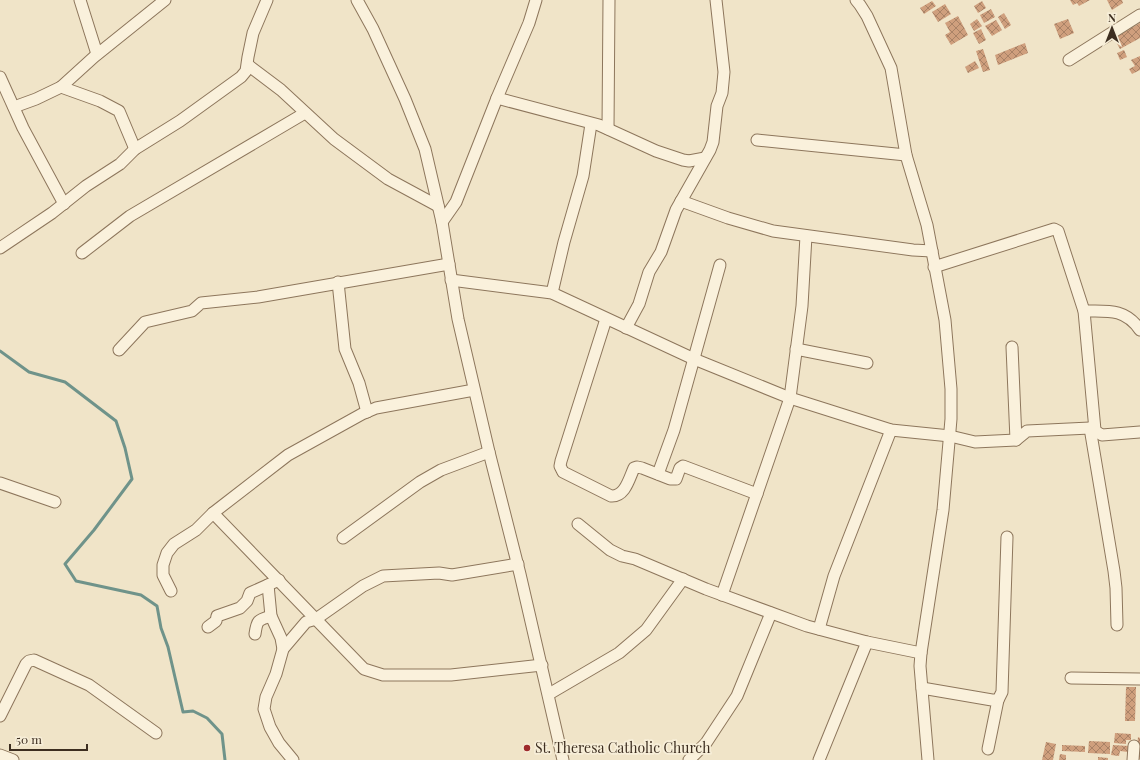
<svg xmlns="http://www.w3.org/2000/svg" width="1140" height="760" font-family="'Playfair Display',serif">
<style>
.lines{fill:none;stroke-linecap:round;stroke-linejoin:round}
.stream{stroke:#6f938a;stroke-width:3}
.building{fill:url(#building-cross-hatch)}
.minor-casing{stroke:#8d765c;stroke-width:13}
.minor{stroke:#faf1dc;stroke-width:11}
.poi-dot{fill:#9e2a2b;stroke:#f7eed8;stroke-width:1.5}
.labels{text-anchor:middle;stroke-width:3.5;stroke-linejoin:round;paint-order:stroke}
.poi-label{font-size:14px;fill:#3d2e20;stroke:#f7eed8;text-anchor:start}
</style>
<defs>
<pattern id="building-cross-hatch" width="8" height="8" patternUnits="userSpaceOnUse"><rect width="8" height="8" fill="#cf9f7d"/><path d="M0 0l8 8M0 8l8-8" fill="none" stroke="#a98266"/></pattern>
</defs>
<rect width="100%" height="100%" fill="#f0e4c8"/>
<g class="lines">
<!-- stream -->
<polyline class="stream" points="0,351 29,372 65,382 116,421 125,448 132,479 94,530 65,564 76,581 141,595 157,606 161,628 168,647 183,712 193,711 207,718 222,734 225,760"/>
</g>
<!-- building -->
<g class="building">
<polygon points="1070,0 1090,0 1079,6 1077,3 1073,5"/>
<polygon points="1107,0 1122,0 1123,3 1112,10"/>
<polygon points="932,1 936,6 924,14 920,8"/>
<polygon points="982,1 986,8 978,13 974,6"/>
<polygon points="945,4 951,14 938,22 932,12"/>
<polygon points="991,9 995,17 984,23 980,15"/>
<polygon points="1004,13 1011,25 1005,29 998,17"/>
<polygon points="958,16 968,35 951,45 945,35 950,32 945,23"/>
<polygon points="977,19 982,26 974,31 970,24"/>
<polygon points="1068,19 1074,33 1060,39 1054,24"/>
<polygon points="996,20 1002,30 992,36 985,26"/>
<polygon points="1140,23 1140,38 1120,49 1114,38"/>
<polygon points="981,29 986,40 979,44 973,33"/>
<polygon points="1025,43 1028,53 998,65 995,55"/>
<polygon points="983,49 990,70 983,72 976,51"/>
<polygon points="1124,50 1127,57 1120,60 1117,53"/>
<polygon points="1140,56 1140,70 1132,74 1129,69 1135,66 1131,60"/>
<polygon points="975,61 979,68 968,73 965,67"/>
<polygon points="1126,687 1136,687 1135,721 1125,721"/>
<polygon points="1115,733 1131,734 1131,740 1126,740 1126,744 1114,743"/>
<polygon points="1138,737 1140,738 1140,759 1136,758"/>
<polygon points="1089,741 1110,742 1110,754 1088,753"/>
<polygon points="1046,742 1056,744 1053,760 1042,760"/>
<polygon points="1062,745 1085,746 1085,752 1062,751"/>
<polygon points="1113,745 1129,746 1128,752 1120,751 1119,756 1111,755"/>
<polygon points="1060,754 1066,755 1066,760 1059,760"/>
<polygon points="1098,757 1108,758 1108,760 1098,760"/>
</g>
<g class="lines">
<defs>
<g id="minor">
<polyline points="80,0 97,54"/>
<polyline points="357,0 373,29 405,99 425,149 442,222 458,319 489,452 520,574 563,760"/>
<polyline points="856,0 860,5 867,16 891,68 906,155 927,225 945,320 951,389 951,419 943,510 921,653 920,666 928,760"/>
<polyline points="1069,60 1140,15"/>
<polyline points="248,65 281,90 334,139 388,179 438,206"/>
<polyline points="0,77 23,128 64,204"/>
<polyline points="61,87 100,101 119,111 135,149"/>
<polyline points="497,98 599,125 656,151 683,160 689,161 705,158"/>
<polyline points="14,107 36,99 61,87 94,57 165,0"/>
<polyline points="608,129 609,0"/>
<polyline points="757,140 906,155"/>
<polyline points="681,201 728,218 773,231 913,250 932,251"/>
<polyline points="442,222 456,202 497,98 529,23 536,0"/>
<polyline points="0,248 52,213 86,186 120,164 135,149 180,121 241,77 246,71 248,57 253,33 267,0"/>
<polyline points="82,253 130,216 305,113"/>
<polyline points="934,267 1054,229 1058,231 1084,311 1095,430"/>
<polyline points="451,280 552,293 694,359 790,398 891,430 950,436 975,442 1016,440 1027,431 1090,428 1102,435 1140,432"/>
<polyline points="338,282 345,349 359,383 367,412"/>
<polyline points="552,293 564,242 583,176 591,124"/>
<path d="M 1084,311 C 1107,311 1125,308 1140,330"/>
<path d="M 606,319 L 561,461 L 560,466 L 563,472 L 611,496 C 625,497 629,479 634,468 L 637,467 L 642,468 L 670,479 L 676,479 L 680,468 L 683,466 L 757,494"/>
<polyline points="626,328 639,304 649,272 661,252 676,210 710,150 713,142 717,106 722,93 724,72 716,0"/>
<polyline points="1012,347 1016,440"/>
<polyline points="796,349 867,363"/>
<polyline points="119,350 145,322 192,311 201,303 258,297 449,264"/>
<polyline points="1090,428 1114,571 1116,588 1117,625"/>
<polyline points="658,474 674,430 720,265"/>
<polyline points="0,483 55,502"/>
<polyline points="213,513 364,669 383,675 451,675 542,665"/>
<polyline points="578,524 610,550 622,556 635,559 706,589 807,626 867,642 921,653"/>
<polyline points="343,538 420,482 441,470 489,452"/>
<polyline points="268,585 271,616 281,638 283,649"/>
<polyline points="171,591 163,575 163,565 167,553 174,544 196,530 213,513 288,455 362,414 376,408 474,390"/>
<polyline points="722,595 790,398 802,306 806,236"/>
<polyline points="208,627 216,621 217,616 240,608 247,601 250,593 279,580"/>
<polyline points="819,629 834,576 891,430"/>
<path d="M 255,634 C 257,620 258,620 271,616"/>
<polyline points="1071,678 1140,679"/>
<polyline points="922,688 992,700 998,700 1002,692 1007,537"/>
<polyline points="549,694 619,653 646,630 683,579"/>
<polyline points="0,716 26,664 29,661 34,660 89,685 156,733"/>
<polyline points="988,749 998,700"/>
<polyline points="0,755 13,760"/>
<polyline points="293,760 279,743 270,727 264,709 266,697 276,674 283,649 306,622 316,619 363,586 383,576 439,573 452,575 518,564"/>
<polyline points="689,760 706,743 737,696 771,613"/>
<polyline points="819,760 867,642"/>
<polyline points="1133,760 1134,746"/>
</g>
</defs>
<!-- minor casing -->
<use href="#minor" class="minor-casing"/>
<!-- minor -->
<use href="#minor" class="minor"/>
</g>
<!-- markers -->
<circle class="poi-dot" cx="527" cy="748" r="4"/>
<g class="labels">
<!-- poi labels -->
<g class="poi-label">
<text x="535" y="753">St. Theresa Catholic Church</text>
</g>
</g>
<!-- north arrow -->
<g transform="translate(1112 28)" stroke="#f7eed8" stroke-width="3" paint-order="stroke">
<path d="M0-3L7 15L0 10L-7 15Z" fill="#3d2e20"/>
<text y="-6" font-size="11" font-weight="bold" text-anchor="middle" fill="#3d2e20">N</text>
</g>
<!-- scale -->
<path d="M10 744v6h77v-6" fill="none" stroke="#3d2e20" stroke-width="2"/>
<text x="16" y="744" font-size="12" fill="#3d2e20" stroke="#f7eed8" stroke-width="3" paint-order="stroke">50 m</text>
</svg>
